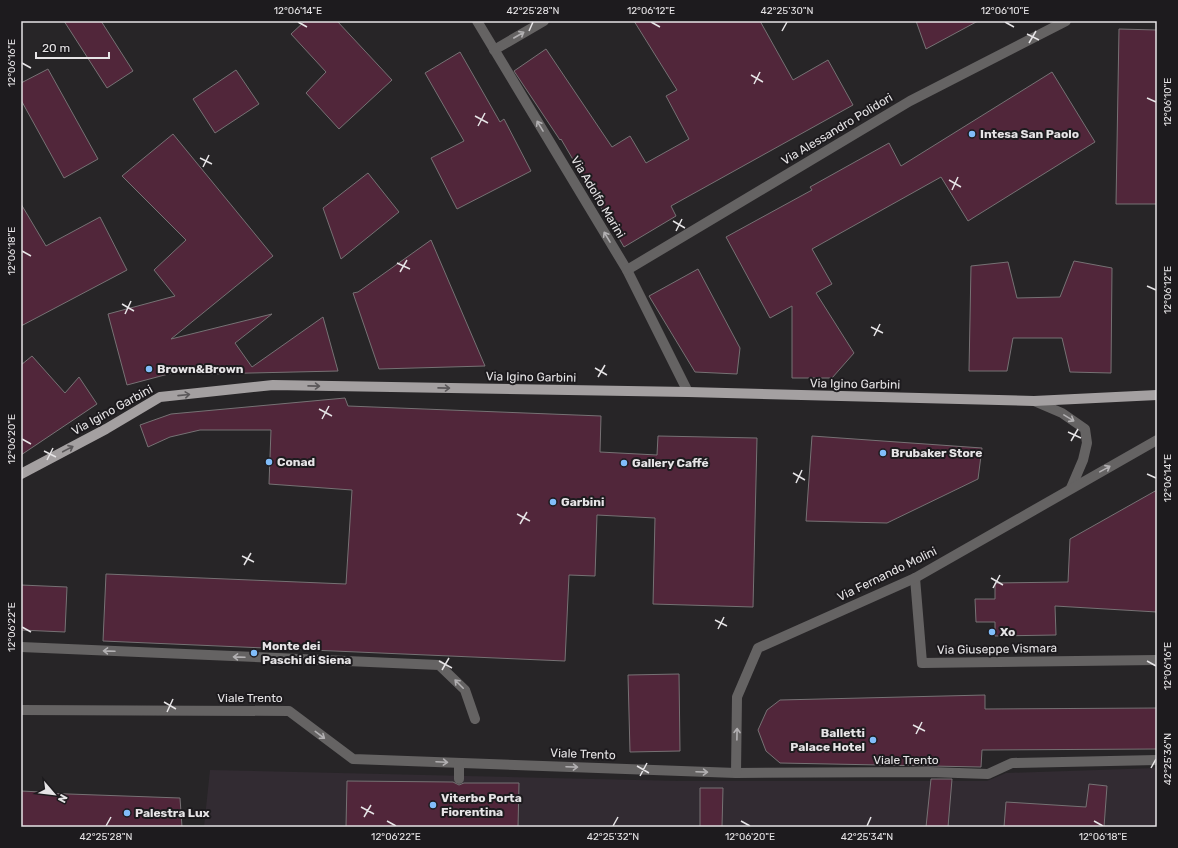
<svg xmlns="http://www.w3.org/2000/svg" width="1178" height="848" font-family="Rubik,sans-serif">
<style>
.built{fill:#322b32}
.building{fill:#51263a;stroke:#767274}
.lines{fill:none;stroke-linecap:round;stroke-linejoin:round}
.minor{stroke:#656363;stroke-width:10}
.major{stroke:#a4a0a1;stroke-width:10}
.oneway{stroke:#b2b0b2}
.oneway2{stroke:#5a5759}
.ticks{fill:none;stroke:#e6e4e6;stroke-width:1.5}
.poi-dot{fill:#81bdfa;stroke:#1d1b1e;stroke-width:1.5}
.labels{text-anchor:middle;stroke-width:4;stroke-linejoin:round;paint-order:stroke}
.street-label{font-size:12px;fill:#e6e4e6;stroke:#1d1b1e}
.poi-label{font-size:12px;font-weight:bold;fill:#e6e4e6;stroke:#1d1b1e;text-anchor:start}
.neatline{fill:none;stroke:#e6e4e6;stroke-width:1.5}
.ticks-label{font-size:10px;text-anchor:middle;fill:#e6e4e6}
</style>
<rect width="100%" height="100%" fill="#272527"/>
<!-- built -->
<polygon class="built" points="1157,768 1157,827 204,827 210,770 679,781 987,781 1006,773"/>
<!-- building -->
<g class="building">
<polygon points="64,21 101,21 133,71 107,88"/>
<polygon points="305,21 337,21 392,80 339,129 306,93 326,72 291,34"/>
<polygon points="634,21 760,21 793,80 828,60 853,105 671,206 676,216 624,247 561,139 560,140 514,71 546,49 612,147 630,136 646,163 689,139 666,96 677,90"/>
<polygon points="916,21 978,21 926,49"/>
<polygon points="1119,29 1157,30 1157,204 1116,204"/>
<polygon points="460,52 500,122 504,119 531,171 457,209 431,158 464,141 425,73"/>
<polygon points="48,69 98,159 64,178 21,100 21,83"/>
<polygon points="236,70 259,104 215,133 193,99"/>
<polygon points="1052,72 1095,142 968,221 941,177 812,249 832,284 816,293 854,353 832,378 792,378 792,306 770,318 726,237 812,190 810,187 889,143 901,166"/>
<polygon points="173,134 273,256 171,339 272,314 235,343 252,367 323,317 338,371 208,374 206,364 127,385 108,314 175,296 154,270 186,240 122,176"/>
<polygon points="368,173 399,212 341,259 323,208"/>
<polygon points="21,204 46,246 100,217 127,270 21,326"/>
<polygon points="431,240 485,366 379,369 353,293 358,292"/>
<polygon points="1074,261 1112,268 1111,373 1070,372 1062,338 1013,338 1007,371 969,371 971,266 1008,262 1017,298 1060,297"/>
<polygon points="698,269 740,348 737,374 695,372 649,296"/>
<polygon points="32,356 65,393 79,377 97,404 21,455 21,365"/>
<polygon points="345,398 348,406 601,416 600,452 657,455 658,436 757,438 753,607 653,604 655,518 597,515 595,576 569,575 565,661 103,641 106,574 346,584 352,490 269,484 271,430 200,430 170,437 148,447 140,425 171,414"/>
<polygon points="812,436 982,448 978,479 887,523 806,521"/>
<polygon points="1157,490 1157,612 1055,606 1056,635 995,636 995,622 976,622 975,599 995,599 995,583 1068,582 1070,539"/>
<polygon points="21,585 67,587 65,632 21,630"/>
<polygon points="679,674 680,751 630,752 628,675"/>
<polygon points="985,695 985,709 1157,708 1157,749 982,750 981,767 780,763 766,751 758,730 767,710 780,700"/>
<polygon points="931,779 952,779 948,827 926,827"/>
<polygon points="347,781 453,782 459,785 464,783 519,783 518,827 346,827"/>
<polygon points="1089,784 1107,786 1104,827 1004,827 1006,802 1086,807"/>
<polygon points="700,788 723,788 722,827 700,827"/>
<polygon points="21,791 41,792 41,793 180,798 182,827 21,827"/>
</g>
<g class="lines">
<!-- minor -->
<g class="minor">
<polyline points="477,21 627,270 688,392"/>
<polyline points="494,50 544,21"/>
<polyline points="627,270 910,101 1066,21"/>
<polyline points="1034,401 1062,413 1085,429 1087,443 1083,460 1071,488"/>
<polyline points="915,578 922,663 1157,660"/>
<polyline points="21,647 439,665 465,690 475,719"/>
<polyline points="21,710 289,711 353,759 736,773 929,772 988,774 1012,763 1157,760"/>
<polyline points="459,763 459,779"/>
<polyline points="736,773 737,697 758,648 915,578 1157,440"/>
</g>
<!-- major -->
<polyline class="major" points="21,474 106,429 160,397 273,385 688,392 1034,401 1157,395"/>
</g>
<!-- one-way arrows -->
<defs><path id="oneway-shaft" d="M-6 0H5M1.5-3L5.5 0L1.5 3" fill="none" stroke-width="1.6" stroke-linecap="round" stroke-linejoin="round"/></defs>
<g class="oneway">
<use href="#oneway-shaft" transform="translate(519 35) rotate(-30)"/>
<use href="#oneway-shaft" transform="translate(540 126) rotate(-121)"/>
<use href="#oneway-shaft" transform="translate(607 237) rotate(-121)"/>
<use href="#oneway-shaft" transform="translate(1069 418) rotate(31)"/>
<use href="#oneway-shaft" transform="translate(1105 469) rotate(-29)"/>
<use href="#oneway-shaft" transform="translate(109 651) rotate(-178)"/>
<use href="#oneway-shaft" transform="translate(239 657) rotate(-178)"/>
<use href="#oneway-shaft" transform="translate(459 684) rotate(-135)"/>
<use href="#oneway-shaft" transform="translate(737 734) rotate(-89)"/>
<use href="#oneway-shaft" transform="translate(320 735) rotate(37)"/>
<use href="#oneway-shaft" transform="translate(442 762) rotate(3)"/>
<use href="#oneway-shaft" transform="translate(572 767) rotate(2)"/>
<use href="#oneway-shaft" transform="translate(702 772) rotate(2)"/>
</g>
<g class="oneway2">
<use href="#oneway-shaft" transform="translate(314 386) rotate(1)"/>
<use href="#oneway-shaft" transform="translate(444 388) rotate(1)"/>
<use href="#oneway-shaft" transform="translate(184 395) rotate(-6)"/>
<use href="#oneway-shaft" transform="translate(68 449) rotate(-28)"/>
</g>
<!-- ticks -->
<path class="ticks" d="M 298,22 L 307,27M 651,22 L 660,27M 1005,22 L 1014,27M 529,31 L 533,22M 782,31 L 787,22M 1027,34 L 1039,40M 1029,43 L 1036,31M 22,63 L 31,68M 751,75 L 763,82M 754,84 L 760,72M 1147,98 L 1156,102M 475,116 L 488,123M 478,126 L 485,113M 200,158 L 212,164M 203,167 L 209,155M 949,180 L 961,187M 952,190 L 958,177M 673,221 L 685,228M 676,231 L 682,219M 22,251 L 31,256M 397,263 L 410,269M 400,272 L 407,260M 1147,286 L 1156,290M 122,304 L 134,311M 125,314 L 131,301M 871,327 L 883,333M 874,336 L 880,324M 595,368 L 607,375M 598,377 L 605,365M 319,409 L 332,416M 322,419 L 329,406M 1068,432 L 1081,438M 22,439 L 31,444M 1071,441 L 1078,429M 44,451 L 56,457M 47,460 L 53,448M 793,473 L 805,480M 1147,474 L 1156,478M 796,483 L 802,470M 517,514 L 530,521M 520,524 L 527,512M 242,556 L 254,562M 244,565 L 251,553M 991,578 L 1003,585M 993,588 L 1000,575M 715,620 L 727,626M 22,627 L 31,632M 718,629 L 724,617M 439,661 L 452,668M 1147,661 L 1156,666M 442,670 L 449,658M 164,702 L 176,709M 167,712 L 173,699M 913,725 L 925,731M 916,734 L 922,722M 637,766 L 649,773M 1151,768 L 1156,759M 640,776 L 647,763M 361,807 L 374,814M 364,817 L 371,805M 387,821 L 396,826M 741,821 L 750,826M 1094,821 L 1103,826M 106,826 L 111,817M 613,826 L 618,817M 867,826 L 871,817"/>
<!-- markers -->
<g class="poi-dot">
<circle cx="972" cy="134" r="4"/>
<circle cx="149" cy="369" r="4"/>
<circle cx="883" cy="453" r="4"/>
<circle cx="269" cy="462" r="4"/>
<circle cx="624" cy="463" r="4"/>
<circle cx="553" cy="502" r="4"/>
<circle cx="992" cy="632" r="4"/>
<circle cx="254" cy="653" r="4"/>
<circle cx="873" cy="740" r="4"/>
<circle cx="433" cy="805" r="4"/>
<circle cx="127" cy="813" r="4"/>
</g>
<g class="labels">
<!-- street labels -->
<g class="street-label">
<text transform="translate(837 129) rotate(-31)" y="4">Via Alessandro Polidori</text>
<text transform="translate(598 197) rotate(59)" y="4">Via Adolfo Marini</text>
<text transform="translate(531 377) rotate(1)" y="4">Via Igino Garbini</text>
<text transform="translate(855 384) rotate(1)" y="4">Via Igino Garbini</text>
<text transform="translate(112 410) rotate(-29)" y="4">Via Igino Garbini</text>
<text transform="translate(887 574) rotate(-26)" y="4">Via Fernando Molini</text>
<text transform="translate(997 649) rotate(-1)" y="4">Via Giuseppe Vismara</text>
<text x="250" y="702">Viale Trento</text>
<text transform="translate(583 754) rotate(2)" y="4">Viale Trento</text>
<text x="906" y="764">Viale Trento</text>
</g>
<!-- poi labels -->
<g class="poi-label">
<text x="980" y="138">Intesa San Paolo</text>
<text x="157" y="373">Brown&amp;Brown</text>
<text x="891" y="457">Brubaker Store</text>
<text x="277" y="466">Conad</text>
<text x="632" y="467">Gallery Caffé</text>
<text x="561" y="506">Garbini</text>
<text x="1000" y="636">Xo</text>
<text x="262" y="650">Monte dei<tspan x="262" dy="14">Paschi di Siena</tspan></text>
<text x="865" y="737" text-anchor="end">Balletti<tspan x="865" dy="14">Palace Hotel</tspan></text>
<text x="441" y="802">Viterbo Porta<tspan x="441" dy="14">Fiorentina</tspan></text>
<text x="135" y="817">Palestra Lux</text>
</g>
</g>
<!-- border -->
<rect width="1178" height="848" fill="none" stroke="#1d1b1e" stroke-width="44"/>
<!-- north arrow -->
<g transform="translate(54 794) rotate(118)" stroke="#1d1b1e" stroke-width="3" paint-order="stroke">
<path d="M0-3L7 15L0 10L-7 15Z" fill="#e6e4e6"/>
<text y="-6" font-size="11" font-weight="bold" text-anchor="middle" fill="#e6e4e6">N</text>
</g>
<!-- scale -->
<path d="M36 52v6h73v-6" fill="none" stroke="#e6e4e6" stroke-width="2"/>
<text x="42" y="52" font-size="12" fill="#e6e4e6" stroke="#1d1b1e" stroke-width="3" paint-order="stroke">20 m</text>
<rect x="22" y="22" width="1134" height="804" class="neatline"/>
<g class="ticks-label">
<text x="298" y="14">12°06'14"E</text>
<text x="533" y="14">42°25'28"N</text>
<text x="651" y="14">12°06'12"E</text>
<text x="787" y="14">42°25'30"N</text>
<text x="1005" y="14">12°06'10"E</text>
<text transform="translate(11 63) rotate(-90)" y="4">12°06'16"E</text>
<text transform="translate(1167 102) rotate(-90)" y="4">12°06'10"E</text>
<text transform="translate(11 251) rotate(-90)" y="4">12°06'18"E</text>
<text transform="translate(1167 290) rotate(-90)" y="4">12°06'12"E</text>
<text transform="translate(11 439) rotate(-90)" y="4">12°06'20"E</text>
<text transform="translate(1167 478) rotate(-90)" y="4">12°06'14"E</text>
<text transform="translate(11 627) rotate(-90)" y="4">12°06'22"E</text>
<text transform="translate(1167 666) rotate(-90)" y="4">12°06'16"E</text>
<text transform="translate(1167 759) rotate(-90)" y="4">42°25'36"N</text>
<text x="106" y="840">42°25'28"N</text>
<text x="396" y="840">12°06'22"E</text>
<text x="613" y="840">42°25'32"N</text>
<text x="750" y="840">12°06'20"E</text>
<text x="867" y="840">42°25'34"N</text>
<text x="1103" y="840">12°06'18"E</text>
</g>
</svg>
